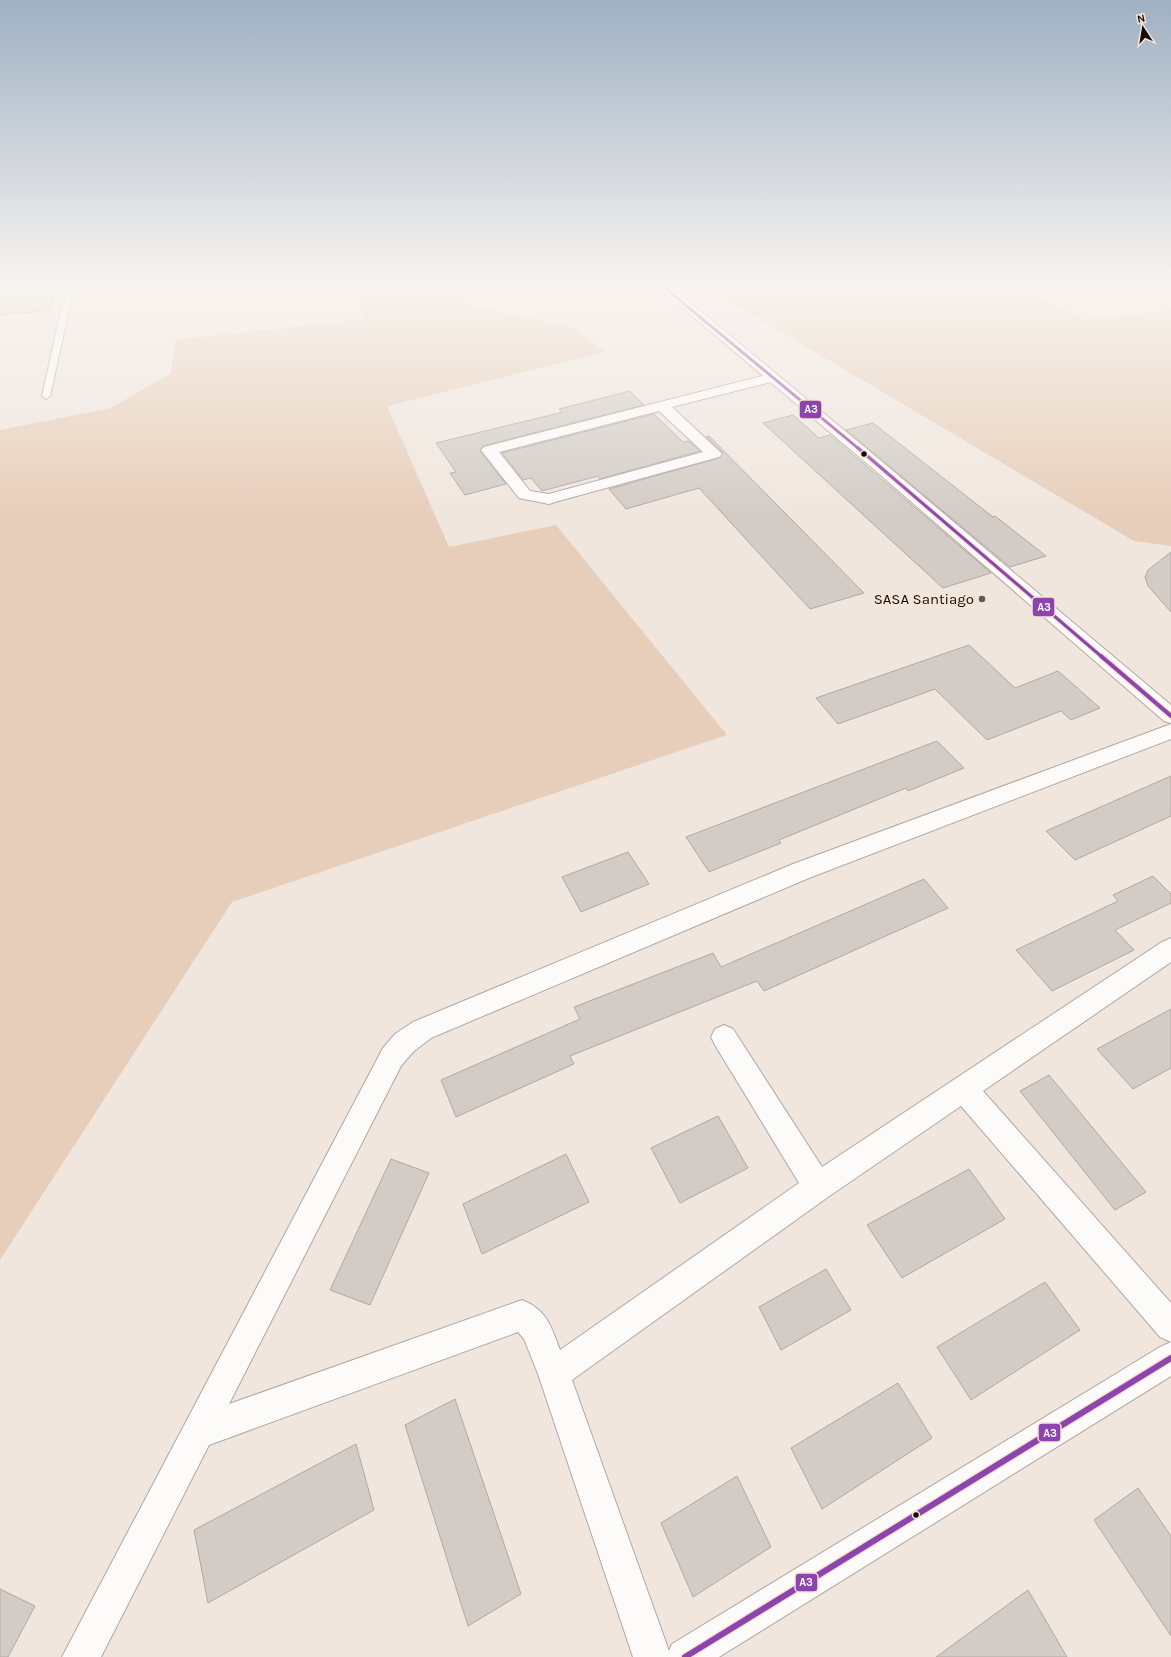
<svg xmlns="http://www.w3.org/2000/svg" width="1171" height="1657" font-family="Karla,sans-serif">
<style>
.green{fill:#e7ceba}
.building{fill:#d3ccc6;stroke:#b0a8a2}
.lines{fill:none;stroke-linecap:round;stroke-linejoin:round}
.lane-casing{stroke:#b0a8a2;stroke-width:2}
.street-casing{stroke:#b0a8a2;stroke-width:2}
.secondary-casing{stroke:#b0a8a2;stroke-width:2}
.lane{fill:#fdfbfa;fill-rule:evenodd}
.street{fill:#fdfbfa;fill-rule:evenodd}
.secondary{fill:#fdfbfa;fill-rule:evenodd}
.bus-1-far3-casing{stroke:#f7e5d7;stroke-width:4.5}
.bus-1-far2-casing{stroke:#f7e5d7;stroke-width:5.5}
.bus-1-far1-casing{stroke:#f7e5d7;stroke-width:7}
.bus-1-casing{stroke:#f7e5d7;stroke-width:9}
.bus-1-far3{stroke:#8e44ad;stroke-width:2.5}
.bus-1-far2{stroke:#8e44ad;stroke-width:3}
.bus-1-far1{stroke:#8e44ad;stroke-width:4}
.bus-1{stroke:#8e44ad;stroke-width:6}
.bus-dot{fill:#130d09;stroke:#f7e5d7;stroke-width:1.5}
.poi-dot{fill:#605954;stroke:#f7e5d7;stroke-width:1.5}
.labels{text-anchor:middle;stroke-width:3;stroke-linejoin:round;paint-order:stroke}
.poi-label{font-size:15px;fill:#130d09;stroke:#f7e5d7;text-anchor:end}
.line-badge{stroke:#f7e5d7;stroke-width:1.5}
.badge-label{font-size:11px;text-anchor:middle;font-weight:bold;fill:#fff}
</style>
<rect width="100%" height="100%" fill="#f0e6de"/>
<!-- green -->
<g class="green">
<polygon points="350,283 464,283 466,304 575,328 605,352 387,406 449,547 556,525 727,735 232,902 0,1260 0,430 111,408 171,373 175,340 365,319"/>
<polygon points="702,283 1011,283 1084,320 1171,310 1171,546 1134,541 720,296"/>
</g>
<!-- building -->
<g class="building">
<polygon points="0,283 57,283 50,310 0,315"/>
<polygon points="630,391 644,405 483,446 480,451 506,484 465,495 450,473 456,472 436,443 563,412 559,409"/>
<polygon points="654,414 683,442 689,441 700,451 600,479 598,476 542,491 531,478 523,480 502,453"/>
<polygon points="793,415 819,438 830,435 991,573 943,588 763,423"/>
<polygon points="873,423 993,517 995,516 1046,556 1010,567 846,430"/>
<polygon points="709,436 864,593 810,609 699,488 626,509 609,489 719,458 723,453 706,437"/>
<polygon points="1171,552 1171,612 1148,586 1145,577 1148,570"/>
<polygon points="969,645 1015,688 1058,671 1100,708 1071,720 1061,711 987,740 935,689 838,724 816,698"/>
<polygon points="937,741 964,768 908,791 906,788 779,840 781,843 709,872 686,837"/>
<polygon points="1171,776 1171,816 1075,860 1046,831"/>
<polygon points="628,852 649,884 581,912 562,877"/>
<polygon points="1153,876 1171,894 1171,903 1115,930 1134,950 1052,991 1016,950 1118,901 1113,895"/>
<polygon points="924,879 948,908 764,991 757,981 570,1056 574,1064 456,1117 441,1080 580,1019 574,1007 713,953 721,967"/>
<polygon points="1171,1009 1171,1068 1133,1089 1097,1049"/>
<polygon points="1049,1075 1146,1192 1115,1210 1020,1091"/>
<polygon points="718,1116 748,1168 680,1203 651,1148"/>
<polygon points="566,1154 589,1202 482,1254 463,1204"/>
<polygon points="391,1159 429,1173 370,1305 330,1290"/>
<polygon points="969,1169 1005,1219 902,1278 867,1225"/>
<polygon points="826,1269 851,1310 781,1350 759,1307"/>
<polygon points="1045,1282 1080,1330 971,1400 937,1347"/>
<polygon points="898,1383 932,1438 822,1509 791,1448"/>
<polygon points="455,1399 521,1594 468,1626 405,1425"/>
<polygon points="356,1444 374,1510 208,1603 194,1530"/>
<polygon points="737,1476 771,1547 693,1597 661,1523"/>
<polygon points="1138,1488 1171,1536 1171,1636 1094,1520"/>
<polygon points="0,1589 35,1606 8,1657 0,1657"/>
<polygon points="1028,1590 1067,1657 936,1657"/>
</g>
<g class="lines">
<defs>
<polygon id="lane" points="67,283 75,283 50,396 46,399 42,396"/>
<g id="street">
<path d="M 770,374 L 775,375 L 777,378 L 775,381 L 672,407 L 719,451 L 722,454 L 719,457 L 555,502 L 549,504 L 519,498 L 481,450 L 484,447 ZM 659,411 L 703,452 L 549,494 L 530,491 L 499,452 Z"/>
<path d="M 1171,724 L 1171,739 L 809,878 L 431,1038 L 413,1052 L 401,1066 L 229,1404 L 522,1300 C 547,1310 551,1326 560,1350 L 799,1183 L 715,1045 L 711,1037 L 715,1029 L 724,1025 L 733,1029 L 822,1167 L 1162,942 L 1171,938 L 1171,962 L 983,1091 L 1171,1303 L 1171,1342 L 1160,1337 L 961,1106 L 828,1197 L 572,1380 L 669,1651 L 672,1644 L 1160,1347 L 1171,1342 L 1171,1376 L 719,1657 L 633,1657 L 538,1374 L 524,1339 L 518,1332 L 209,1445 L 101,1657 L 62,1657 L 383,1048 L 395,1034 L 413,1022 L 793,864 Z"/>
</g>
<polygon id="secondary" points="653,283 667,283 880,460 1171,705 1171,723 1164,721 870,466"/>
</defs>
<!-- lane casing -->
<use href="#lane" class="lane-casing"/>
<!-- street casing -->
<use href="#street" class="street-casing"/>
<!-- secondary casing -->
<use href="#secondary" class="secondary-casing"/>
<!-- lane -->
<use href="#lane" class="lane"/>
<!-- street -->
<use href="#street" class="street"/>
<!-- secondary -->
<use href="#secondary" class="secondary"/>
<defs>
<polyline id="bus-1-far3" points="659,283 859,449"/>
<polyline id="bus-1-far2" points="858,448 1102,657"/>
<polyline id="bus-1-far1" points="1101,656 1171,716"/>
<polyline id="bus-1" points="685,1657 1171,1358"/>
</defs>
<!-- bus-1-far3 casing -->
<use href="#bus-1-far3" class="bus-1-far3-casing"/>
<!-- bus-1-far2 casing -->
<use href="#bus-1-far2" class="bus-1-far2-casing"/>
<!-- bus-1-far1 casing -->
<use href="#bus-1-far1" class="bus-1-far1-casing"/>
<!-- bus-1 casing -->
<use href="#bus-1" class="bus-1-casing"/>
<!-- bus-1-far3 -->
<use href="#bus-1-far3" class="bus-1-far3"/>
<!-- bus-1-far2 -->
<use href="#bus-1-far2" class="bus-1-far2"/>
<!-- bus-1-far1 -->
<use href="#bus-1-far1" class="bus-1-far1"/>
<!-- bus-1 -->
<use href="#bus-1" class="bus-1"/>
</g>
<!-- sky -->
<linearGradient id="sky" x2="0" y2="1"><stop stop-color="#9fb0c3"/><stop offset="0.55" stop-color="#f8f4f0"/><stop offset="1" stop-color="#f8f4f0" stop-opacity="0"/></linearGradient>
<rect width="1171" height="515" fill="url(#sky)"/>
<!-- markers -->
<g class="bus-dot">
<circle cx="864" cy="454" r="3.5"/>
<circle cx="916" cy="1515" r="3.5"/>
</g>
<circle class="poi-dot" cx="982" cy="599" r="4"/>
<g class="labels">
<!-- poi labels -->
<g class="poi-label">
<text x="974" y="604">SASA Santiago</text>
</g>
</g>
<g class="line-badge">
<rect x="799" y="400" width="23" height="19" rx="4" fill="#8e44ad"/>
<rect x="1032" y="597" width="23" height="20" rx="4" fill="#8e44ad"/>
<rect x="1038" y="1423" width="23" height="19" rx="4" fill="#8e44ad"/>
<rect x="795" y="1573" width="23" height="19" rx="4" fill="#8e44ad"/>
</g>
<g class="badge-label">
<text x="811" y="413">A3</text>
<text x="1044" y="611">A3</text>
<text x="1050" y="1437">A3</text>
<text x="806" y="1586">A3</text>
</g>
<!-- north arrow -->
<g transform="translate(1143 28) rotate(348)" stroke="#f7e5d7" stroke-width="3" paint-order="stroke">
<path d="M0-3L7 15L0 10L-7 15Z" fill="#130d09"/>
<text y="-6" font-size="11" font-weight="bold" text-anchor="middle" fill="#130d09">N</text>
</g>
</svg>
